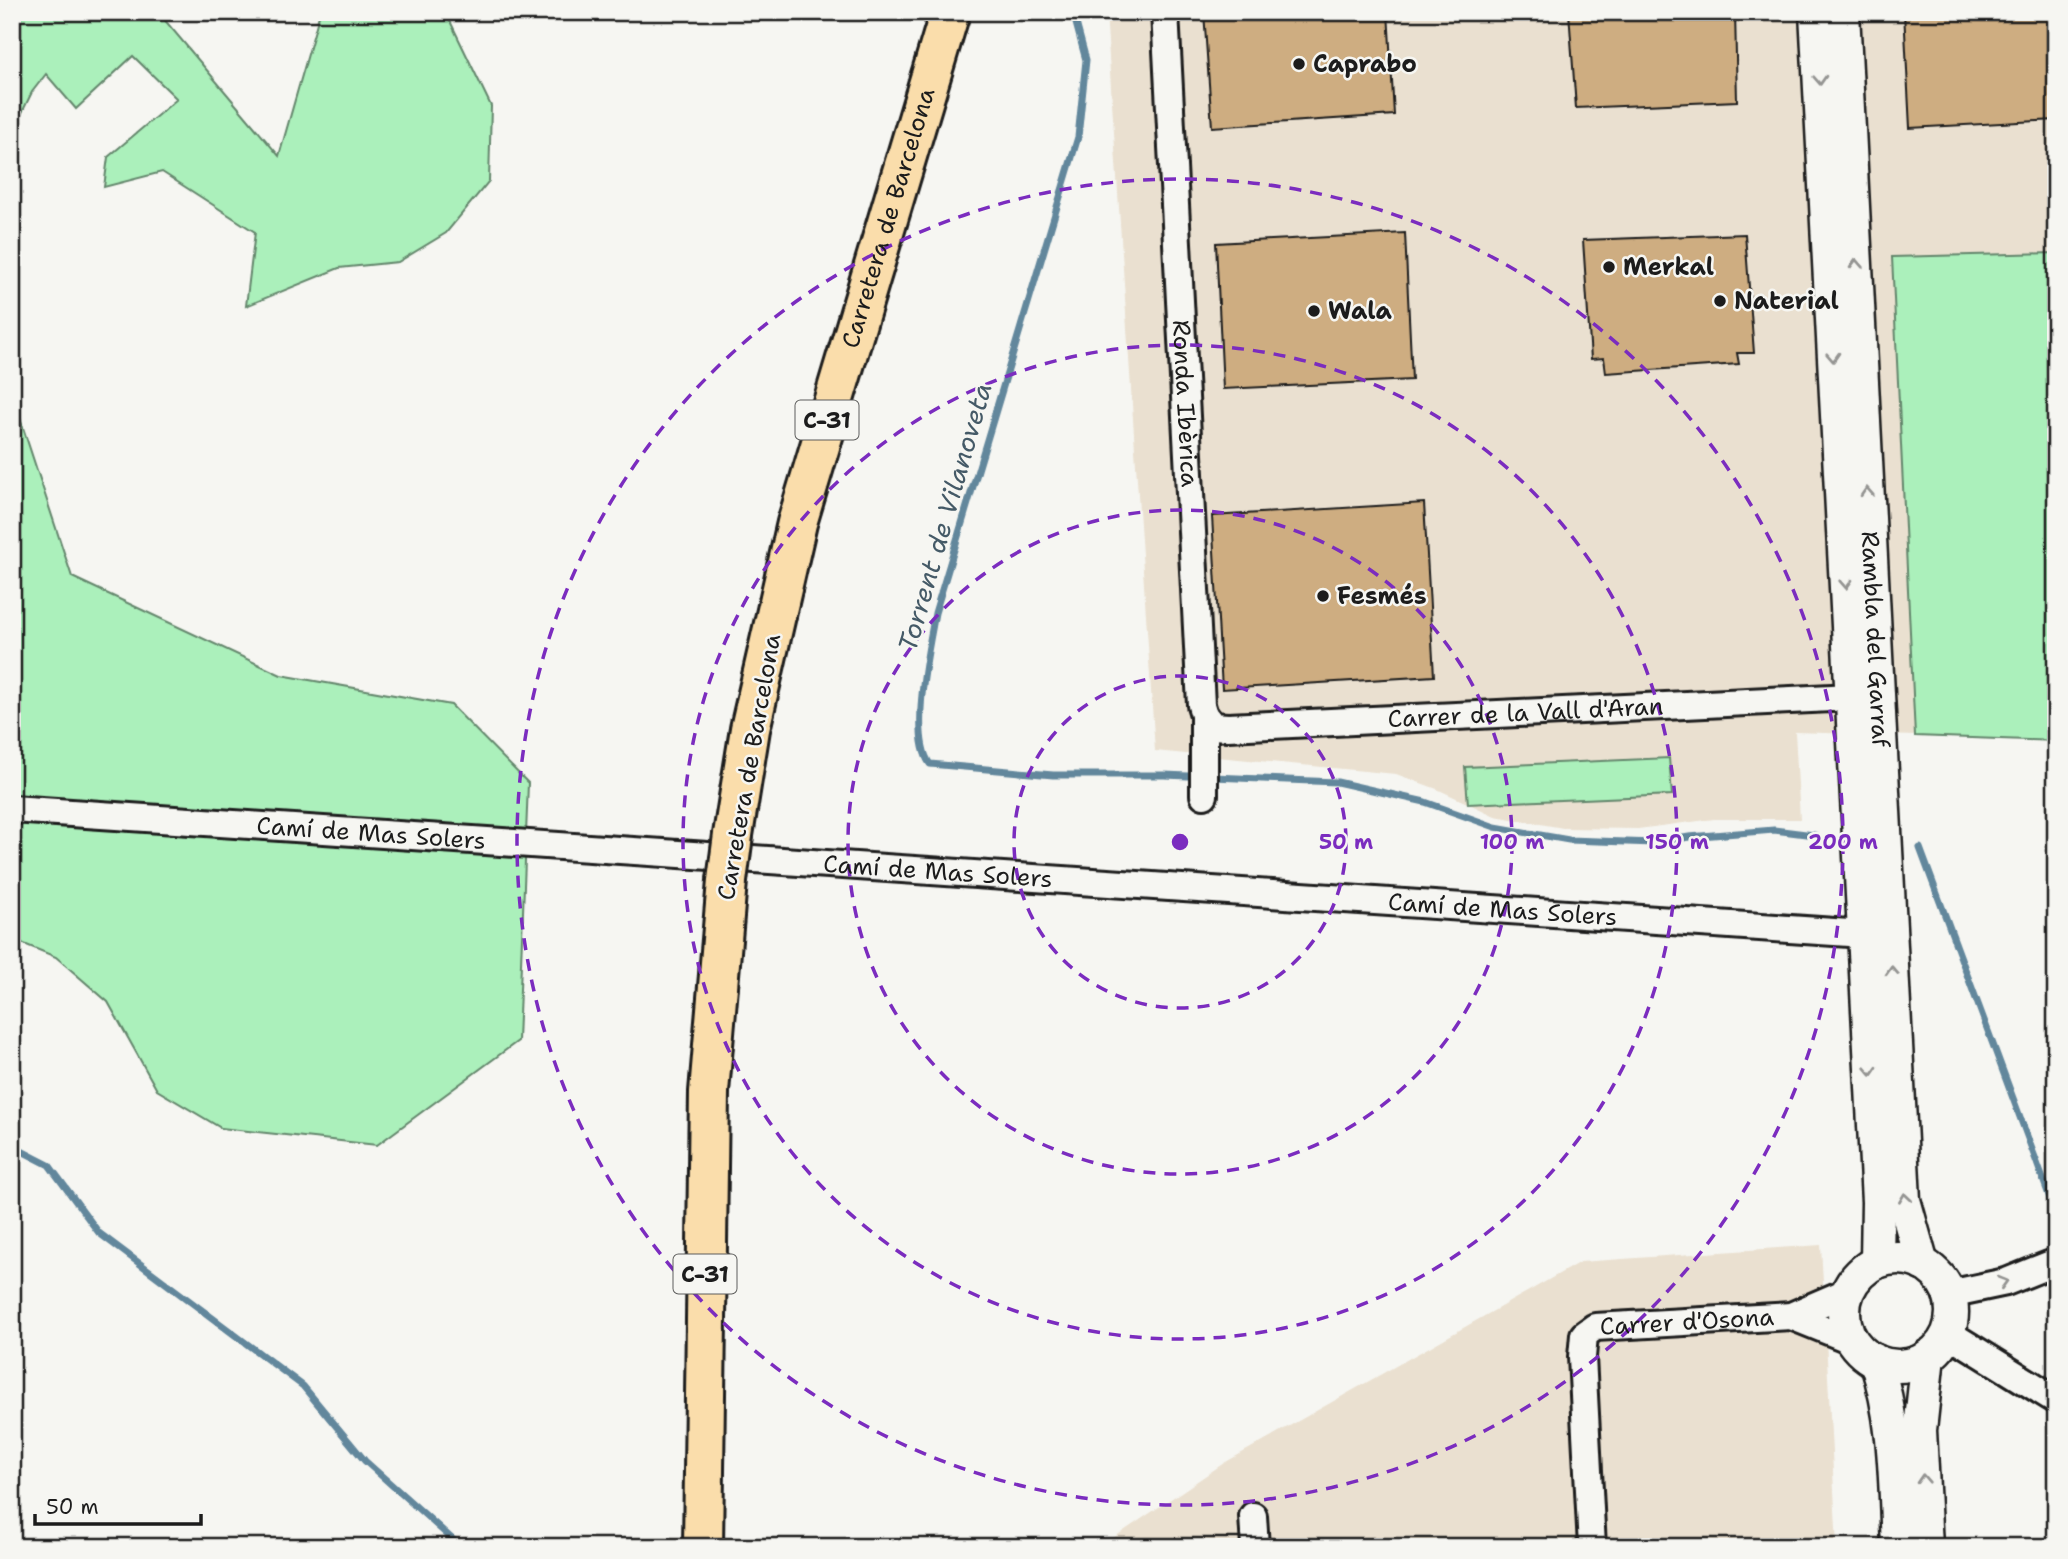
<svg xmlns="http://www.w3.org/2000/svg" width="2068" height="1559" font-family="'Shantell Sans',sans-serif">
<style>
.built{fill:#eae0d0}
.green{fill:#abf0bb;stroke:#64866c;stroke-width:2}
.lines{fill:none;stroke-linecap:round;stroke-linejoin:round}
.stream{stroke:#62879c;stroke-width:7}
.building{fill:#cead81;stroke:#1c1c1c;stroke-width:2}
.minor-casing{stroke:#1c1c1c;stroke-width:32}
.tertiary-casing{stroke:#1c1c1c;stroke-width:37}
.trunk-casing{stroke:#1c1c1c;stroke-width:44}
.minor{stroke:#f6f6f2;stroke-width:26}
.tertiary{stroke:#f6f6f2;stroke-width:32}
.trunk{stroke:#faddab;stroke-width:38}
.trunk-bridge-casing{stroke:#1c1c1c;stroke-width:44;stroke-linecap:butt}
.trunk-bridge{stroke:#faddab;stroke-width:38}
.oneway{stroke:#949492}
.ring{fill:none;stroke:#7b2cbf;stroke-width:3.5;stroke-dasharray:12 9}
.poi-dot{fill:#1c1c1c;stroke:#f6f6f2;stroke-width:2.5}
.labels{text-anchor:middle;stroke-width:5;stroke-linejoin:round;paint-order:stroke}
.shield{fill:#f6f6f2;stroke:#5d5d5c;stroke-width:2}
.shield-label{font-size:23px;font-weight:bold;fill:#1c1c1c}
.poi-label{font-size:24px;font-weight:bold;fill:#1c1c1c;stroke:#f6f6f2;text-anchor:start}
.street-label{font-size:24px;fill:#1c1c1c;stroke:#f6f6f2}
.water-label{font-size:26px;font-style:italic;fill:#455a67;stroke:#f6f6f2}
.centre{fill:#7b2cbf;stroke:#f6f6f2;stroke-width:3.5}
.ring-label{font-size:21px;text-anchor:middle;font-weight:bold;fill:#7b2cbf;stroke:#f6f6f2;stroke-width:5;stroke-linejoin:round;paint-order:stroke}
</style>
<rect width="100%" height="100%" fill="#f6f6f2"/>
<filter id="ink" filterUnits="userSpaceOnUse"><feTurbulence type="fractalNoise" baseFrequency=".0143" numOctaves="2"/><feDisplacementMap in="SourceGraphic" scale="14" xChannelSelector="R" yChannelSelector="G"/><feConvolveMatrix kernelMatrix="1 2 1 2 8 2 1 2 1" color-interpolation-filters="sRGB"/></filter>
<g filter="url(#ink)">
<!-- built -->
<g class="built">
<polygon points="1106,12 2056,12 2056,253 1892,257 1915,736 1795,732 1800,819 1714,819 1638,829 1563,828 1495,816 1437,789 1396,774 1155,751"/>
<polygon points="1821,1245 1837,1547 1100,1547 1224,1463 1580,1262"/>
</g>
<!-- green -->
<g class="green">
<polygon points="12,12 158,12 279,156 320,12 440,12 449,19 491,106 489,181 446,233 398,262 339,268 246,306 255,232 162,172 104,187 108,157 177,99 133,56 76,109 46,74 32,92 12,133"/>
<polygon points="2056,253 2056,741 1915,736 1892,257"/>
<polygon points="12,394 72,577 281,675 451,705 528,783 518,1041 377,1145 221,1128 157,1090 108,1002 56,957 12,939"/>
<polygon points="1669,758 1672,795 1468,804 1465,767"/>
</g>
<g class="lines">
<!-- stream -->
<g class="stream">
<path d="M 1073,12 L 1086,60 L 1078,137 L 935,613 C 929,647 909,736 930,764 L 1053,775 L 1164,775 L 1337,782 L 1425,802 L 1495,827 L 1569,840 L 1655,843 L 1689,837 L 1774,830 L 1814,835"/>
<polyline points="1920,848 2056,1214"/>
<polyline points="12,1146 49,1165 99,1233 303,1386 365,1461 461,1547"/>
</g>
</g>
<!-- building -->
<g class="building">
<polygon points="1204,12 1388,12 1394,115 1212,127"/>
<polygon points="1569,12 1735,12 1737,101 1576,108"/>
<polygon points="1904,12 2056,12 2056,120 1910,128"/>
<polygon points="1405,233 1412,380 1223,389 1216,243"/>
<polygon points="1745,234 1754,353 1737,353 1739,364 1606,373 1604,358 1591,359 1583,240"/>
<polygon points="1424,503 1434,676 1222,689 1212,516"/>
</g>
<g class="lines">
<defs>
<g id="minor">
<path id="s1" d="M 1165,12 L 1201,705 L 1204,715 L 1204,795"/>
<path id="s2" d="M 1204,715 L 1213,726 L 1228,727 L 1852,697"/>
<path id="s3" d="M 12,809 L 1864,934"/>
<polyline points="1949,1294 2006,1282 2056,1262"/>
<polyline points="1791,1316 1853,1341"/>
<polyline points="1948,1333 2056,1400"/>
<polyline points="1253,1516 1255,1547"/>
<path id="s4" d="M 1592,1547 L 1582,1357 L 1584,1335 L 1595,1327 L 1791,1316 L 1849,1291"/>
</g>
<g id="tertiary">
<polyline points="1816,12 1878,1202 1877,1262"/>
<path id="s5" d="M 1843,12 L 1904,1200 L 1922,1264"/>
<circle cx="1898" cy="1312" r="54"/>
<path d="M 1876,1361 C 1896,1422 1895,1483 1898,1547"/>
<polyline points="1926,1547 1920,1430 1928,1356"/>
</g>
<g id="trunk">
<path id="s6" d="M 733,835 L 750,729 L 797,523 L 950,12"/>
<polyline points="703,1547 709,1092 727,881"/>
</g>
</defs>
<!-- minor casing -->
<use href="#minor" class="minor-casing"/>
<!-- tertiary casing -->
<use href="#tertiary" class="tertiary-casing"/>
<!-- trunk casing -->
<use href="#trunk" class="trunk-casing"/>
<!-- minor -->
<use href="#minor" class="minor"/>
<!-- tertiary -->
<use href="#tertiary" class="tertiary"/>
<!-- trunk -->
<use href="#trunk" class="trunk"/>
<defs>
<polyline id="trunk-bridge" points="727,881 733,835"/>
</defs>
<!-- trunk-bridge casing -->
<use href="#trunk-bridge" class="trunk-bridge-casing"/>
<!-- trunk-bridge -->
<use href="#trunk-bridge" class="trunk-bridge"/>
</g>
<!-- one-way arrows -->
<defs><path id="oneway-chevron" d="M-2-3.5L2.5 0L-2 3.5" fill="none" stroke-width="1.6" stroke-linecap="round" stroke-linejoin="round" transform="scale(1.75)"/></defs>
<g class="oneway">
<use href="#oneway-chevron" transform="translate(1820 80) rotate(87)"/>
<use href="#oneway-chevron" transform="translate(1856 264) rotate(-93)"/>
<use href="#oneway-chevron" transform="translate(1833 357) rotate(87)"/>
<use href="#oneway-chevron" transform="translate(1867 492) rotate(-93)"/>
<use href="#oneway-chevron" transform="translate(1846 584) rotate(87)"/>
<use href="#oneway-chevron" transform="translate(1892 971) rotate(-93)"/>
<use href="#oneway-chevron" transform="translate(1871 1071) rotate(87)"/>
<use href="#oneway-chevron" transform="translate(1905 1198) rotate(-98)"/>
<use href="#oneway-chevron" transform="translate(2003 1282) rotate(-16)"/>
<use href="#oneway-chevron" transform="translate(1923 1479) rotate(-93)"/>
</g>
</g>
<!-- distance rings -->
<g class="ring">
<circle cx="1180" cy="842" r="166"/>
<circle cx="1180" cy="842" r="332"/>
<circle cx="1180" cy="842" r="497"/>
<circle cx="1180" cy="842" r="663"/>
</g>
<!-- markers -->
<g class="poi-dot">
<circle cx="1299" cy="64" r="7"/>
<circle cx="1609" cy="267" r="7"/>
<circle cx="1720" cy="301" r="7"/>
<circle cx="1314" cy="311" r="7"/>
<circle cx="1323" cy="596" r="7"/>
</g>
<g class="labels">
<!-- shield labels -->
<g class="shield">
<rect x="795.5" y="400.5" width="63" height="39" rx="5"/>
<rect x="673.5" y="1254.5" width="63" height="39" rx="5"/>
</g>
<g class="shield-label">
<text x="827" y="428">C-31</text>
<text x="705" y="1282">C-31</text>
</g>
<!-- poi labels -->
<g class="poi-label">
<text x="1313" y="72">Caprabo</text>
<text x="1623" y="275">Merkal</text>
<text x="1734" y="309">Naterial</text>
<text x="1328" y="319">Wala</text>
<text x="1337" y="604">Fesmés</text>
</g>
<!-- street labels -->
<g class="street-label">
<text dy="8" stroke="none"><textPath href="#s6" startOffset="637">Carretera de Barcelona</textPath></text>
<text dy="8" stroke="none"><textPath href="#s1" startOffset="392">Ronda Ibèrica</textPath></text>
<text dy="8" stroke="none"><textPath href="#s5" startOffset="628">Rambla del Garraf</textPath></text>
<text dy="8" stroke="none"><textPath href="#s2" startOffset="327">Carrer de la Vall d'Aran</textPath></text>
<text transform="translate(749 767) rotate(-80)" y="8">Carretera de Barcelona</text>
<text dy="8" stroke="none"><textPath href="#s3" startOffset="360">Camí de Mas Solers</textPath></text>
<text dy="8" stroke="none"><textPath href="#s3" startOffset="928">Camí de Mas Solers</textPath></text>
<text dy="8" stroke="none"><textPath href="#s3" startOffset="1494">Camí de Mas Solers</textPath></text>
<text dy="8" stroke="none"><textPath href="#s4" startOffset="318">Carrer d'Osona</textPath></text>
</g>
<!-- water labels -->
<g class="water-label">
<text transform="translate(945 517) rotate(-74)" y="9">Torrent de Vilanoveta</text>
</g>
</g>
<circle cx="1180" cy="842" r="10" class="centre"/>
<g class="ring-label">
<text x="1346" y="849">50 m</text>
<text x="1512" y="849">100 m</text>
<text x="1677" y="849">150 m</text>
<text x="1843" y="849">200 m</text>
</g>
<!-- margin -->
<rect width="2068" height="1559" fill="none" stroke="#f6f6f2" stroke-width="42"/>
<rect x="21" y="21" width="2026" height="1517" fill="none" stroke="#1c1c1c" stroke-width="2.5" filter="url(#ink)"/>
<!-- scale -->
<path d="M35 1514v10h166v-10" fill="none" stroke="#1c1c1c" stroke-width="3.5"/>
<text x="46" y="1514" font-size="21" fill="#1c1c1c" stroke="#f6f6f2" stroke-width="5" paint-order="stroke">50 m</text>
</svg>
